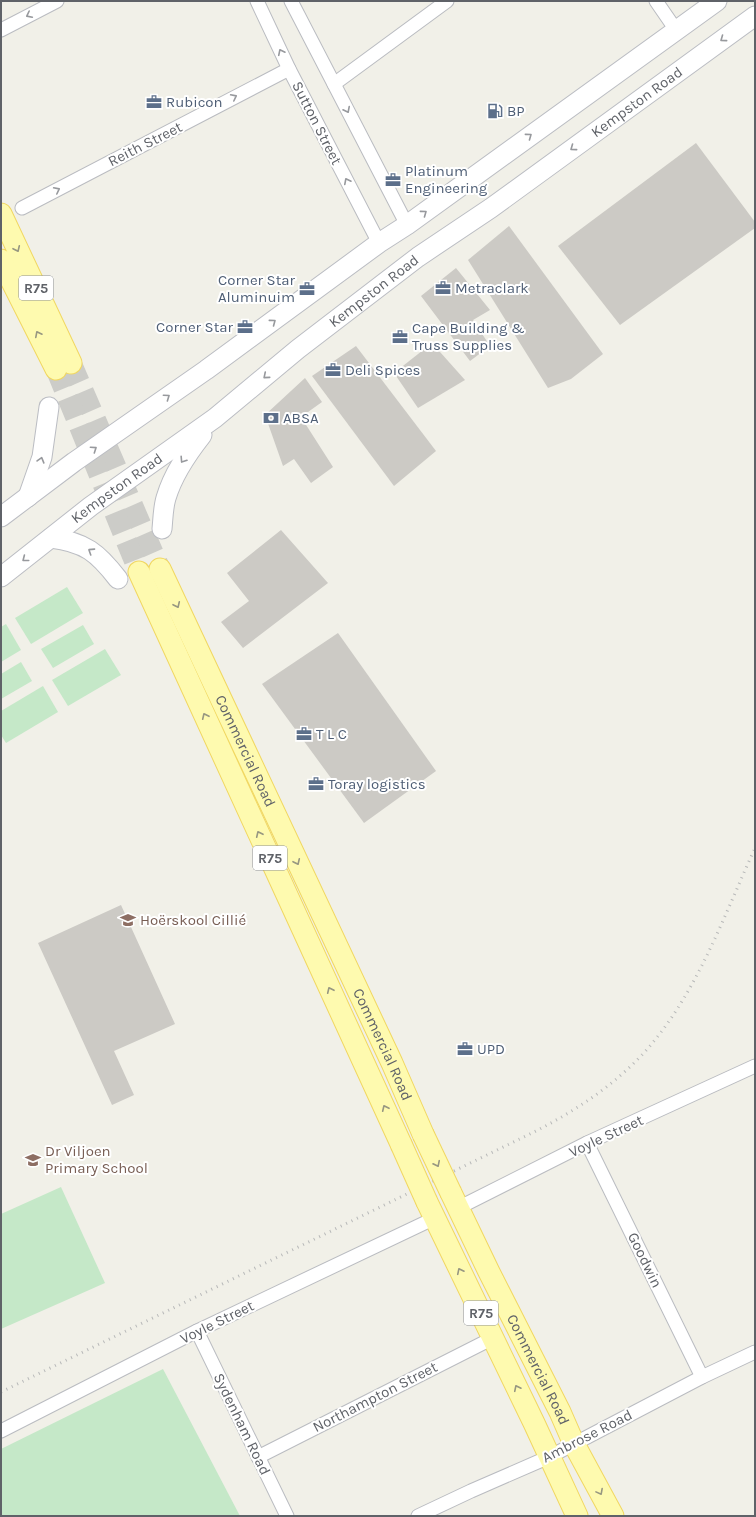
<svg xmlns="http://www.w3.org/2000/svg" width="756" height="1517" font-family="Karla,sans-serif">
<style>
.green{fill:#c5e8c8}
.building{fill:#cccac5}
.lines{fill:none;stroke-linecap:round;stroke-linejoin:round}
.primary-tunnel{stroke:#ccccc8;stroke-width:21;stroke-dasharray:21 10;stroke-linecap:butt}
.street-casing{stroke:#babcc1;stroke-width:15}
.secondary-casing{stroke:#bbbdc3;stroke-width:21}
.primary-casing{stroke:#f1d761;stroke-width:23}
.street{stroke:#fff;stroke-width:13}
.secondary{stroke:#fff;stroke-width:19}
.primary{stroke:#fefaaf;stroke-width:21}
.rail{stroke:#b8b9b9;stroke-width:3;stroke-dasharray:1 5;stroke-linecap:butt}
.primary-bridge-casing{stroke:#f1d761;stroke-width:23;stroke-linecap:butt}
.primary-bridge{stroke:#fefaaf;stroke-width:21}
.oneway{stroke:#97999d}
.oneway2{stroke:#979781}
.labels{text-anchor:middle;stroke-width:4;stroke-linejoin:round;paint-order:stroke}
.shield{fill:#fff;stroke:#8f9195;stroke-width:1}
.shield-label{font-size:14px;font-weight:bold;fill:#5f6268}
.service-label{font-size:15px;fill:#4e5e75;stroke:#fff;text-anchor:start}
.street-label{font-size:15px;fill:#5f6268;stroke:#fff}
.education-label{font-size:15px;fill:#785e54;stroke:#fff;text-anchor:start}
</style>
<rect width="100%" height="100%" fill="#f1f0e8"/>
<!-- green -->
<g class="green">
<polygon points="67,587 83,613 31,644 15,618"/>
<polygon points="6,624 21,650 1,662 1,627"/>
<polygon points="83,625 94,644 53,668 41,649"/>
<polygon points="105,649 121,675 68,706 52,680"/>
<polygon points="21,662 32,681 1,699 1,674"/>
<polygon points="43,686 58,712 6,743 1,735 1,711"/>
<polygon points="61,1187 105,1283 1,1329 1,1214"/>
<polygon points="163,1369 240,1516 1,1516 1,1449"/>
</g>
<!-- building -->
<g class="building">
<polygon points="696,143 755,222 755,228 620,325 558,246"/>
<polygon points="509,226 603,354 571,379 548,388 468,260"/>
<polygon points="456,268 490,310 473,320 490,346 470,361 421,296"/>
<polygon points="432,343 465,380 418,408 394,373"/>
<polygon points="356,346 436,451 394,486 312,376"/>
<polygon points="305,378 322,402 301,417 333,467 311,483 294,459 283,466 265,415"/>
<polygon points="281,530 328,583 243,648 221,622 249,601 227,573"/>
<polygon points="338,633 436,771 364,823 262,684"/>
<polygon points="121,905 175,1024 114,1051 134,1095 112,1105 38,943"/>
</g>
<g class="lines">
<!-- primary-tunnel -->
<g class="primary-tunnel">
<polyline points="71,363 160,569"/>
<polyline points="56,369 139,572"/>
</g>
<defs>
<g id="street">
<polyline points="257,1 289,69 379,243"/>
<polyline points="291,1 407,225"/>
<polyline points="656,1 676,30"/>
<polyline points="1,30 57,1"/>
<polyline points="334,84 447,1"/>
<polyline points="22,208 289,69"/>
<polyline points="587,1143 702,1377"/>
<polyline points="458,1208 587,1143 755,1066"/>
<polyline points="197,1331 287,1516"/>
<polyline points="1,1431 197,1331 435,1218"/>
<polyline points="258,1457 493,1338"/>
<polyline points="418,1516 471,1491 549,1457 702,1377 755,1352"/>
</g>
<g id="secondary">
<polyline points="28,497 42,457 49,407"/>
<polyline points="1,517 74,462 206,370 379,243 407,225 717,1"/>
<path d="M 162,529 C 163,519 163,508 166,498 C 173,474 187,454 202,435"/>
<path d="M 51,538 C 85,542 98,553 118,579"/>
<path id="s1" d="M 1,577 L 91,506 L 215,418 L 298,349 L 418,257 L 491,208 L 755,16"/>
</g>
<g id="primary">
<polyline points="1,214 71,363"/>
<polyline points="1,260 56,369"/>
<path id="s2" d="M 160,569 L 392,1063 L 423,1134"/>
<polyline points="139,572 401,1144"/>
<path id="s3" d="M 451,1193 L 489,1272 L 560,1412 L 574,1444 L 613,1516"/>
<polyline points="427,1202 534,1423 577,1516"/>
</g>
</defs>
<!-- street casing -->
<use href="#street" class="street-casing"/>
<!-- secondary casing -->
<use href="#secondary" class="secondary-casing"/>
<!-- primary casing -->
<use href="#primary" class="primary-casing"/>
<!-- street -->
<use href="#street" class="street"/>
<!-- secondary -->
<use href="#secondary" class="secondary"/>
<!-- primary -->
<use href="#primary" class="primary"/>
<!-- rail -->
<path class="rail" d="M 1,1392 L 534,1132 C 573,1112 609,1089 640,1057 C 695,999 722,920 755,848"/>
<defs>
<g id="primary-bridge">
<polyline points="423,1134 451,1193"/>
<polyline points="401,1144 427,1202"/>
</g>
</defs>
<!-- primary-bridge casing -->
<use href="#primary-bridge" class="primary-bridge-casing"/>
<!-- primary-bridge -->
<use href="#primary-bridge" class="primary-bridge"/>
</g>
<!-- one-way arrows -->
<defs><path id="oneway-chevron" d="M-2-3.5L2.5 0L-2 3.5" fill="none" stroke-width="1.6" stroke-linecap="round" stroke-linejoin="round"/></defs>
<g class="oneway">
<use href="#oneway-chevron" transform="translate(29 15) rotate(153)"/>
<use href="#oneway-chevron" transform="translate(723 39) rotate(144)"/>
<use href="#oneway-chevron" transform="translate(281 52) rotate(-116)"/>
<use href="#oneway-chevron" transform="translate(234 97) rotate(-27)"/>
<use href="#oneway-chevron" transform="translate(347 110) rotate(63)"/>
<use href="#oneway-chevron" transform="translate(529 136) rotate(-36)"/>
<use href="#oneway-chevron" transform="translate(573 148) rotate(144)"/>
<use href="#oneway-chevron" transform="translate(347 181) rotate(-117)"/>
<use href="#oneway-chevron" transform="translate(57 190) rotate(-27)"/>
<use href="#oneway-chevron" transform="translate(424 213) rotate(-36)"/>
<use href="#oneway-chevron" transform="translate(273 322) rotate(-37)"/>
<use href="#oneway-chevron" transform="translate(266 376) rotate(140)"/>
<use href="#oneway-chevron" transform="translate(167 397) rotate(-35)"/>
<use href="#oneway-chevron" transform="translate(94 449) rotate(-34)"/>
<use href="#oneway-chevron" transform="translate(41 460) rotate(-74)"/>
<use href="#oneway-chevron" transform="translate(183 460) rotate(123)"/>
<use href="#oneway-chevron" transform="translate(91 551) rotate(-147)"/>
<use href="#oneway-chevron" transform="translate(25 559) rotate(142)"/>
</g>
<g class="oneway2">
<use href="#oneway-chevron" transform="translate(17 249) rotate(65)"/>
<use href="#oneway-chevron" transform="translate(38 334) rotate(-117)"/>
<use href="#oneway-chevron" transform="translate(177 605) rotate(65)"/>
<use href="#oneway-chevron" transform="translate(205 716) rotate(-115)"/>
<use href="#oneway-chevron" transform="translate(259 834) rotate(-115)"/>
<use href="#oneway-chevron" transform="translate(297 862) rotate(65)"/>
<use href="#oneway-chevron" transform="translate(330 990) rotate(-115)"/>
<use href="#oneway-chevron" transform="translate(385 1108) rotate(-115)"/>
<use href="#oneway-chevron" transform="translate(437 1164) rotate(64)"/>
<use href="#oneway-chevron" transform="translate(460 1271) rotate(-116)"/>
<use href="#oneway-chevron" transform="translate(517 1388) rotate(-116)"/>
<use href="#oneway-chevron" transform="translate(600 1492) rotate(62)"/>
</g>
<!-- icons -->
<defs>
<symbol id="office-bare" viewBox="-9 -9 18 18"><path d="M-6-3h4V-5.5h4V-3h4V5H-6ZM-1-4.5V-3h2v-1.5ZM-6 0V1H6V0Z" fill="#5c6f8a" stroke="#fff" stroke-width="2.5" paint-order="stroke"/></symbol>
<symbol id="fuel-bare" viewBox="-9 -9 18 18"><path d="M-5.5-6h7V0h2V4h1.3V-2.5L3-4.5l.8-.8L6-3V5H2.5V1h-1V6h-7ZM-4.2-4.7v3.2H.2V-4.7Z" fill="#5c6f8a" stroke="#fff" stroke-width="2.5" paint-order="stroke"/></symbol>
<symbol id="bank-bare" viewBox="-9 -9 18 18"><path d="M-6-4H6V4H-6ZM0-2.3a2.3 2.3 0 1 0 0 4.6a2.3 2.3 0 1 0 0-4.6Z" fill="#5c6f8a" stroke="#fff" stroke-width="2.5" paint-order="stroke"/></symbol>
<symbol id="school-bare" viewBox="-9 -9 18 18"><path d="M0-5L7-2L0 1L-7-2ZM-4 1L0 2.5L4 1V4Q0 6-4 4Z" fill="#8d6e63" stroke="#fff" stroke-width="2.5" paint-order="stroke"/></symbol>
</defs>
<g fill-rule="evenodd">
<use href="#office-bare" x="143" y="91" width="22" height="22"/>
<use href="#fuel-bare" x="484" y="100" width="22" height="22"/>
<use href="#office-bare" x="382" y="169" width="22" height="22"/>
<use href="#office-bare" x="432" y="277" width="22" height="22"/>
<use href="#office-bare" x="296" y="278" width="22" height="22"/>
<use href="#office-bare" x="234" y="316" width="22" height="22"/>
<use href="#office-bare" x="389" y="326" width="22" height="22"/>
<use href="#office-bare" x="322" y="359" width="22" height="22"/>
<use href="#bank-bare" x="260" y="407" width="22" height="22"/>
<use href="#office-bare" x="293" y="723" width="22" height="22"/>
<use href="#office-bare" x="305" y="773" width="22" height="22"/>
<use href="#school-bare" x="117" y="909" width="22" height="22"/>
<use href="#office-bare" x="454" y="1038" width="22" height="22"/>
<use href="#school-bare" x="22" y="1149" width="22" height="22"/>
</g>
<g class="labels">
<!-- shield labels -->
<g class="shield">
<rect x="19" y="276" width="34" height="24" rx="3"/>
<rect x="253" y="846" width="34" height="24" rx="3"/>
<rect x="464" y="1301" width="34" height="24" rx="3"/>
</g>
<g class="shield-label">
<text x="36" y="293">R75</text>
<text x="270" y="863">R75</text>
<text x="481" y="1318">R75</text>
</g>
<!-- service labels -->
<g class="service-label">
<text x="166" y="107">Rubicon</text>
<text x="507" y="116">BP</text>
<text x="405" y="176">Platinum<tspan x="405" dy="17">Engineering</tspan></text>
<text x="295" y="285" text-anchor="end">Corner Star<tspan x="295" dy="17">Aluminuim</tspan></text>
<text x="455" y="293">Metraclark</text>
<text x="233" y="332" text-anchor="end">Corner Star</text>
<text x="412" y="333">Cape Building &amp;<tspan x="412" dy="17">Truss Supplies</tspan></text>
<text x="345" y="375">Deli Spices</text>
<text x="283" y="423">ABSA</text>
<text x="316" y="739">T L C</text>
<text x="328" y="789">Toray logistics</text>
<text x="477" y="1054">UPD</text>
</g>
<!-- street labels -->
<g class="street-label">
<text dy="5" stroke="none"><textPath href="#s1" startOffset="794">Kempston Road</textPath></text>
<text transform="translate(317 123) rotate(63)" y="5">Sutton Street</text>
<text transform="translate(145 144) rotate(-27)" y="5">Reith Street</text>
<text dy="5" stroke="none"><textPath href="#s1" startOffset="470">Kempston Road</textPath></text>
<text dy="5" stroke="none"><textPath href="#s1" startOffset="146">Kempston Road</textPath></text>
<text dy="5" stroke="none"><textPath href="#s2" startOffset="201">Commercial Road</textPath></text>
<text dy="5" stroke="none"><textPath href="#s2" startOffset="525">Commercial Road</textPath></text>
<text transform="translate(606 1136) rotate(-25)" y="5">Voyle Street</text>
<text transform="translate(645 1260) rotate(64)" y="5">Goodwin</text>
<text transform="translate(217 1322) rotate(-26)" y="5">Voyle Street</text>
<text dy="5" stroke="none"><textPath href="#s3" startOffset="197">Commercial Road</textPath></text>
<text transform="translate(375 1397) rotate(-27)" y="5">Northampton Street</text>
<text transform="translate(242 1424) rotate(64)" y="5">Sydenham Road</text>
<text transform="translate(587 1436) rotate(-27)" y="5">Ambrose Road</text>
</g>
<!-- education labels -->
<g class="education-label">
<text x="140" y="925">Hoërskool Cillié</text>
<text x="45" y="1156">Dr Viljoen<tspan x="45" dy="17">Primary School</tspan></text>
</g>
</g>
<!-- border -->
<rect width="756" height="1517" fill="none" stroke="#5f6268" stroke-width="4"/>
</svg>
